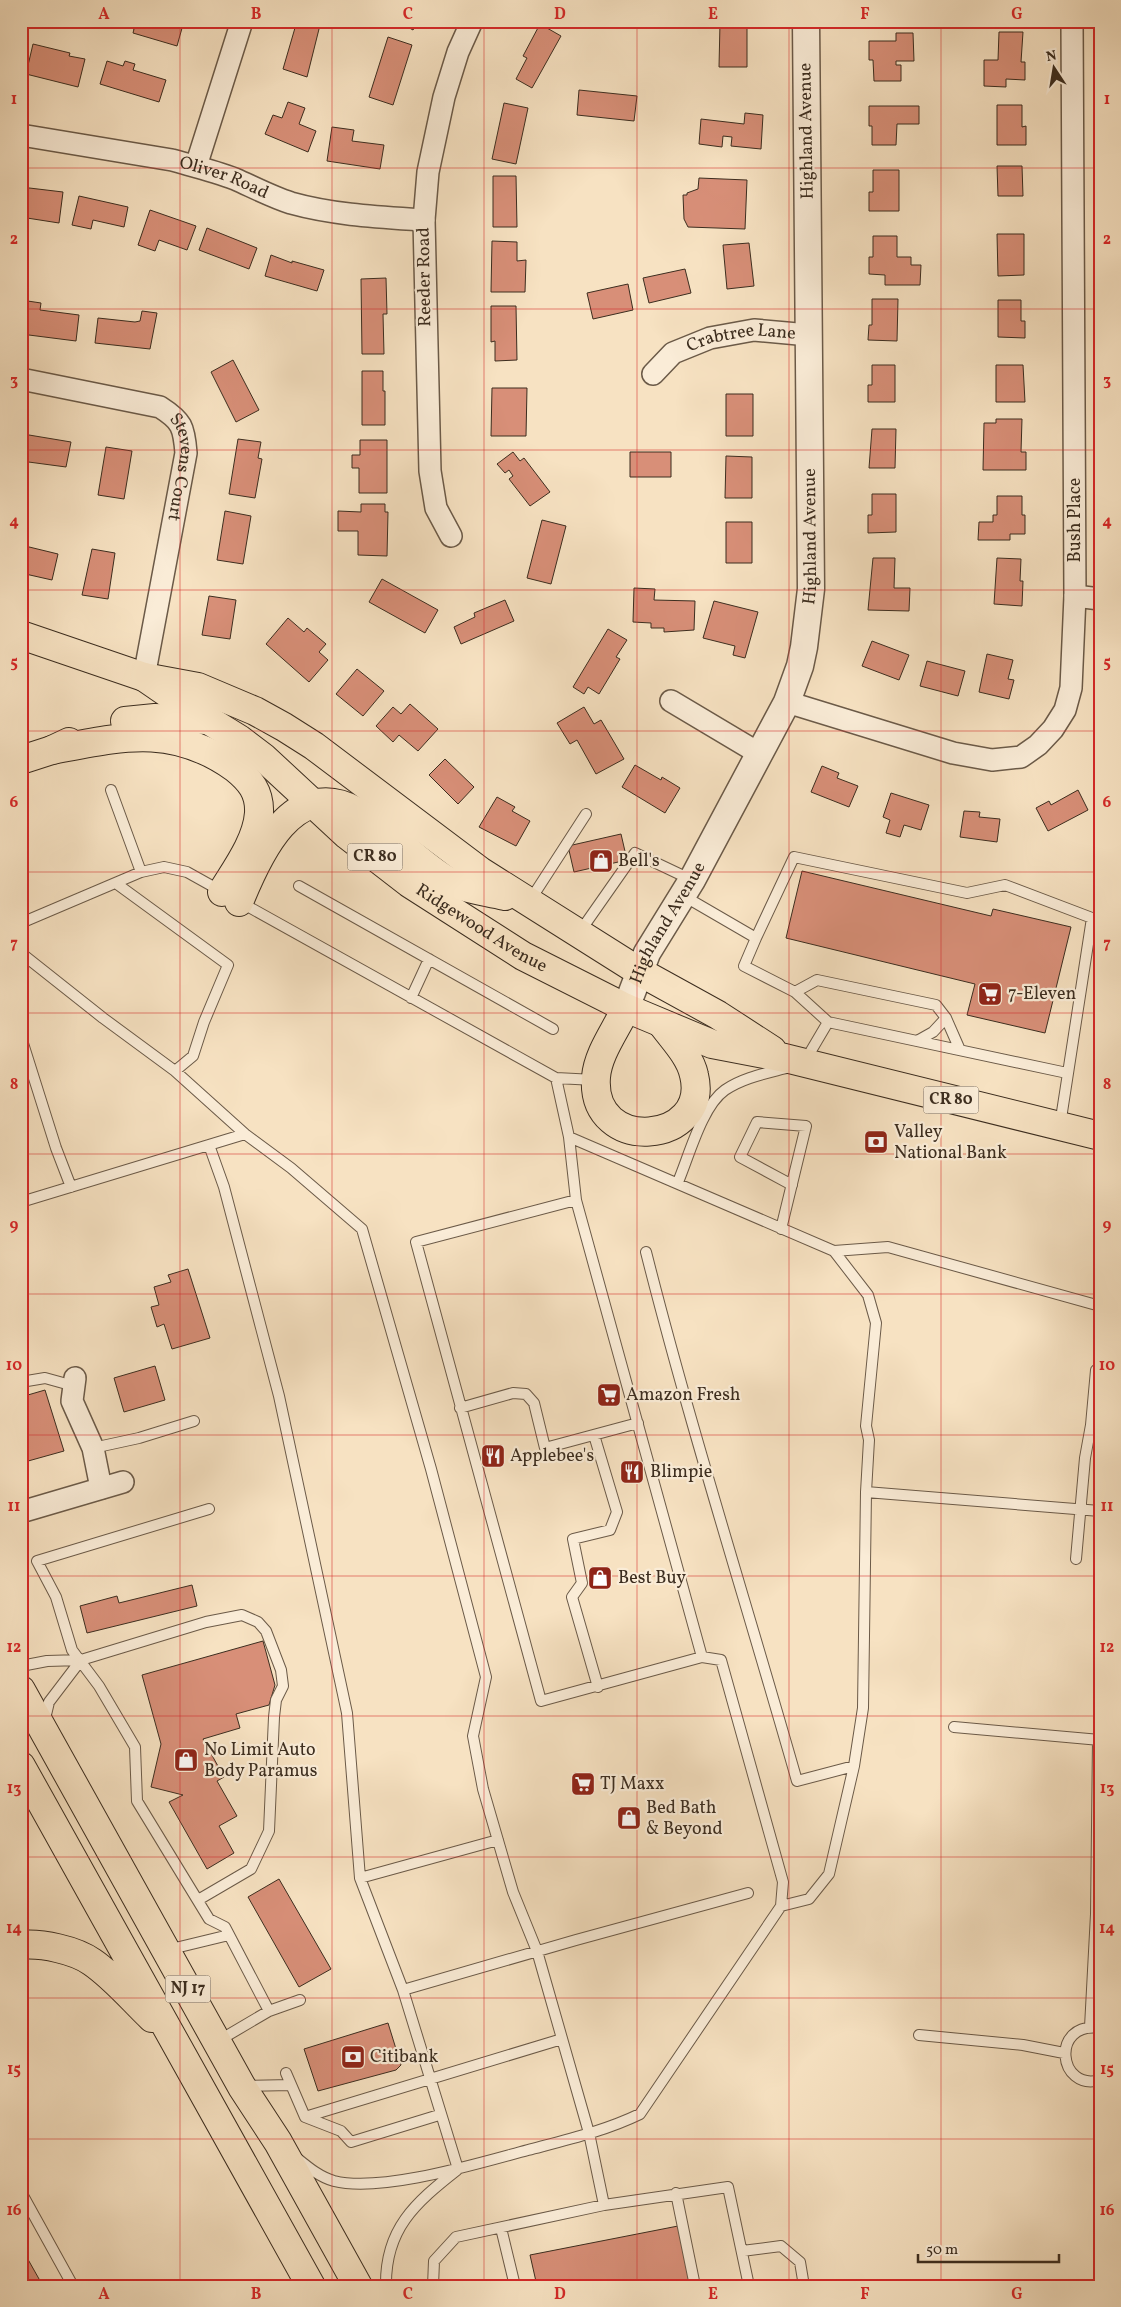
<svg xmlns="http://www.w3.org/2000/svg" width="1121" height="2307" viewBox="0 0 1121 2307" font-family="Vollkorn,serif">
	<rect width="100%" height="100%" fill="#f7e2c2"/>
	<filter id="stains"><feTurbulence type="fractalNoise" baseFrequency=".004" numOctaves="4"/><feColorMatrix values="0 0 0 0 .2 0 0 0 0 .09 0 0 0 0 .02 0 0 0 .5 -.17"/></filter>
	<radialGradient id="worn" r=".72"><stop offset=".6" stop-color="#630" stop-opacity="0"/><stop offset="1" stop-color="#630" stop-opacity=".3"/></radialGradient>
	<path fill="#d88f78" stroke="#3c2d1f" d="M124,21H184L177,46L133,33L134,29L122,25Z
		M297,21H321L307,77L283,69Z
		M397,21H418L413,30Z
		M720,23H747V67H719Z
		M540,24L561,36L532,88L516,79L527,58L523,56Z
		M999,32H1023L1021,62H1025V80L1006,79V87L984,86V60H998Z
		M896,33H913L914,61H896V65H901V81H874L873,60H869V41H896Z
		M388,37L412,45L393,105L369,97Z
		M33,44L70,53L69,56L85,59L78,87L26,74Z
		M107,61L123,66L125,61L135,64L133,70L166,80L159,102L100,84Z
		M579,90L637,96L634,121L577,115Z
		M288,102L305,108L299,124L316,131L308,152L265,134L273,115L282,118Z
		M504,103L528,108L516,164L492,159Z
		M997,105H1022V127L1026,126V145H997Z
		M869,106H919V124H897L896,145H872V126H869Z
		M745,113L763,115L761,149L731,146L732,137L723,136L722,147L699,144L701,119L744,124Z
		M332,127L354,130L352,141L384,145L380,169L327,161Z
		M997,166H1022L1023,196H998Z
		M873,170H899V211H869V192H873Z
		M493,176H516L517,227H493Z
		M699,178L747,180L745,229L688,227L684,219L683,195H687V193L698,189Z
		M21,187L63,192L59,223L27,218L25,234H21Z
		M79,196L128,207L124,227L93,220L91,229L72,225Z
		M150,210L196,226L187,250L159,240L155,251L138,245Z
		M207,228L257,248L249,269L199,250Z
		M997,234H1024V275L998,276Z
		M873,236H897V257H911V265H921L920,285H885V275L869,274V257H873Z
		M492,241L517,242V261L526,260L525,292H491Z
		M749,243L754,286L727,289L723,245Z
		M271,255L292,263V261L324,270L317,291L265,276Z
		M685,269L691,293L649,303L643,278Z
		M386,278L387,314H383L384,354H362L361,279Z
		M628,284L633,310L593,319L587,293Z
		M872,299H898L897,341L868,340L869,325H872Z
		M21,300L41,303L40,310L79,315L76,341L21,334Z
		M998,300H1021V321H1025V338L998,337Z
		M491,306H516L517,360L495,361V341L491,342Z
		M142,311L157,313L150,349L95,343L98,318L135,322L140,321Z
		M233,360L259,410L236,422L211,372Z
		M872,365H895V402H868V385H872Z
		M996,365H1023L1025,402H996Z
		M362,371H383V391H385V425H362Z
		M492,388H527L526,436H491Z
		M726,394H753V436H726Z
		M996,419H1022L1021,452H1026V470H983L984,423H996Z
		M872,429H896L895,468H869Z
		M23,434L71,442L66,467L21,461Z
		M238,439L261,442L258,458L262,459L255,498L229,494Z
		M360,440H387V493H359V468H352V455H360Z
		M106,447L132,451L124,499L98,495Z
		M513,452L520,461L524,458L550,492L530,506L509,479L513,476L509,470L505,473L497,464Z
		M630,452H671V477H630Z
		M726,456L752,457V498H725Z
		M872,494H896V532L868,533V515H872Z
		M997,496H1022V515H1025V534H1010V540H978L979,522H993V515H997Z
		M361,504H385V512H388L387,556L358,555V531H338V511L361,512Z
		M225,511L251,516L243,564L217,560Z
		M542,520L566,526L551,584L527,578Z
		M726,522H752V563H726Z
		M21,545L58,554L52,580L21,573Z
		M92,549L115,553L108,599L82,595Z
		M873,558H895L894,588H910L909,611L868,610Z
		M997,558L1021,559L1020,581H1023L1022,606L994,604Z
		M382,579L438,610L425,633L369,602Z
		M634,588L655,589L654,600L695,601L694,630L664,632V628H651V623L633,622Z
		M209,596L236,600L230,639L202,635Z
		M505,600L514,621L461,644L454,627L475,617L474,613Z
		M714,601L758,612L745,658L733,655L735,646L703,638Z
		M288,618L304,632L307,628L326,644L319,652L328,660L309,682L266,644Z
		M608,629L627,640L616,657L620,659L599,694L588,687L584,694L573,687Z
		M872,641L909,655L899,680L862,666Z
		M987,654L1013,660L1008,679L1014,680L1009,699L979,692Z
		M927,661L965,671L958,696L920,686Z
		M357,669L384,691L363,716L336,694Z
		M410,704L438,729L418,751L399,735L393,742L376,726L393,707L401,714Z
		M584,707L594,724L601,720L624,759L596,774L577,740L570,744L557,723Z
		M445,759L474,787L458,804L429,775Z
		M635,765L661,780L662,777L680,788L665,813L622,787Z
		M822,766L839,773L837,778L858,786L849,807L811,792Z
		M1078,790L1088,810L1048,831L1036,808L1049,801L1051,805Z
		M891,793L929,805L921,830L904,825L900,837L886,833L890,820L883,817Z
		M497,797L515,807L512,811L530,821L516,846L479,827Z
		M964,811L980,812L979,817L1000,819L997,842L960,837Z
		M621,834L627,860L574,872L568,846Z
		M802,871L991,916L993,909L1071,927L1045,1033L967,1015L975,984L786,938Z
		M188,1269L210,1338L172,1349L164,1324L157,1327L151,1307L159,1305L154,1287L171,1282L168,1275Z
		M155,1366L165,1400L124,1412L114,1378Z
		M45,1390L64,1451L21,1463V1397Z
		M192,1585L197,1606L87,1633L80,1606L117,1596L119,1603Z
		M263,1641L275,1685L269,1705L236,1714L240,1728L203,1739L224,1777L217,1781L237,1816L219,1826L234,1853L207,1869L169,1802L183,1795L151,1787L161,1744L142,1675Z
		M279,1879L331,1969L299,1987L248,1897Z
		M388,2023L401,2065L396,2070L318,2091L304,2049Z
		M678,2226L690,2286H537L530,2255Z
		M21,2247L43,2286H21Z"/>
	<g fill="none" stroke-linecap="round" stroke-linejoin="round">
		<defs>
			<path id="service" d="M111,790L141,872
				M117,884L228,965L204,1022L193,1056L175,1071
				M299,886L553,1029
				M682,895L756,938L794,857L967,893L1005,885L1092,918L1060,1125
				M240,902L556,1078L595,1080
				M529,902L586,814
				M21,923L141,872L164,867L187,872L221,891
				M579,933L635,853L692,880
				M756,938L744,966L795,992L828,1022L1067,1073
				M21,953L103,1018L175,1071L245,1134L291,1168L362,1229L431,1469L486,1677L473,1736L483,1789L513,1892L537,1951L589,2133L604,2205
				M795,992L817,980L936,1005L946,1018L960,1050
				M411,998L429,959
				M21,1037L56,1148L71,1187
				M917,1041L933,1032L946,1018
				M805,1061L828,1022
				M556,1078L569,1137L834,1251L888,1247L1100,1306
				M569,1137L576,1200L702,1657
				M209,1145L224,1187L279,1396L347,1713L360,1878L403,1990L458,2169
				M678,1182C689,1156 702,1106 725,1090C744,1077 768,1073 790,1067
				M21,1202L245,1134
				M781,1229L806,1126L757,1122L740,1157L792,1185
				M646,1252C691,1430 747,1605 797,1781L854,1766
				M21,1382L45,1378L74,1386
				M460,1408L513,1393L526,1394L534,1403L545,1448L638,1423
				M594,1435L617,1512L610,1530L573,1539L582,1583L572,1597L598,1687
				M93,1448L139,1438L194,1421
				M866,1492L1100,1511
				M209,1509L37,1561L56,1597L72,1650L99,1686L135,1747L137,1801L209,1919L225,1927L269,2011
				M1076,1559L1085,1458L1091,1425L1096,1370
				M81,1660L206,1622L242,1615L258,1622L266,1631L281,1670L283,1686L276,1700L274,1717L269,1831L251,1869L198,1900
				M21,1666L47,1661L81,1660L49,1702L44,1723
				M954,1727L1100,1740
				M360,1878L498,1840
				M781,1906L809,1899L829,1874L854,1766L863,1708L866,1492L869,1440L866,1426L876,1323L868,1295L834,1251
				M167,1950L229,1935
				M403,1990L576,1940L748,1893
				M1090,2027L1096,1914L1098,1740
				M1100,2028C1050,2021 1058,2092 1100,2080
				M919,2035L1023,2045L1064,2053
				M218,2041L269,2011L300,2000
				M286,2073L305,2117L341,2131L351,2142L439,2115
				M245,2086L291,2085
				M305,2117L562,2039
				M298,2159C309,2168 320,2177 334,2181C382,2193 479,2163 528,2150C566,2140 605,2131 640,2114L781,1906L783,1882L721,1660L702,1657L541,1701L416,1242L576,1200
				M21,2192L73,2286
				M676,2193L695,2286
				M501,2228L515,2286
				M742,2251L781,2246L800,2262L804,2286
				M386,2286C385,2229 415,2203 457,2170
				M433,2286L434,2261L456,2237L604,2205L728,2187L749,2286"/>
			<g id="minor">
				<path id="s1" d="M21,135L172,160C193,166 214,171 235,179C253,187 272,197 291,203C334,215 379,217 424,220"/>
				<path d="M196,166L242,21"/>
				<path id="s2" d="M653,374L673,353L710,338L754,330L809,335"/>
				<path id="s3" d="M21,379L160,407C182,421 184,427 186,453L144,677"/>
				<path d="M451,536L436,508L430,471L424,220L428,172L444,97L458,52L472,21"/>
				<path d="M1075,596L1100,599"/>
				<path d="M671,701L760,754"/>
				<path d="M787,702L953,753L992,760L1021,757L1038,745L1053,729L1065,710L1071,688L1075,596L1072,21"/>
				<path d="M75,1378L72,1401L93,1448L101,1488"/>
				<path d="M21,1512L123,1482"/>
			</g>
			<g id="tertiary">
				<path id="s4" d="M626,1008L647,953L692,880L787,702L800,666L804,647L811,589L806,21"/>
			</g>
			<g id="primary">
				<path d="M21,635L144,677L198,687L255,711L284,727L314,746L480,871L640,972L718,1015L772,1050"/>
				<path id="s5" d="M144,677L192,710L239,739L264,758L347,835L409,883L523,956L626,1008L712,1044L785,1058L1100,1136"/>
				<path d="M125,721L155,718L207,720"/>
				<path d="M52,750C121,737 172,723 235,768C250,780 260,792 259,813C257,841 236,869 222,892"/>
				<path d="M21,760L52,750L69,742"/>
				<path d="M239,902C258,855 293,776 356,811C390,830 416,863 450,882C464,889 490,892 505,896"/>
				<path d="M626,1008C616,1030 598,1053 596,1077C590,1156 711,1144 694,1075C690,1056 673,1039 662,1024"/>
			</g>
			<path id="trunk" d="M21,1690L242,2087L278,2142L358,2286
				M21,1766L311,2286
				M21,1945C42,1943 75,1950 92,1962C114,1977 133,2000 152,2018"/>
		</defs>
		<use href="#service" stroke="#6b5a48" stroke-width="12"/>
		<use href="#minor" stroke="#6b5a48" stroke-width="24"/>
		<use href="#tertiary" stroke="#6b5a48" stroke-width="29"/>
		<use href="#primary" stroke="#3c2d1f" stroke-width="30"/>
		<use href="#trunk" stroke="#3c2d1f" stroke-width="30"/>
		<use href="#service" stroke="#faecd7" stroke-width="10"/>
		<use href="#minor" stroke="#faecd7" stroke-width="21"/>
		<use href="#tertiary" stroke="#faecd7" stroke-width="26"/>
		<use href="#primary" stroke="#f7e2c2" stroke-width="28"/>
		<use href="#trunk" stroke="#f7e2c2" stroke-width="28"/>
	</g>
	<path fill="none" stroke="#d62828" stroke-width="1" stroke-opacity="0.55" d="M180,21V2286M332,21V2286M484,21V2286M637,21V2286M789,21V2286M941,21V2286M21,168H1100M21,309H1100M21,450H1100M21,590H1100M21,731H1100M21,872H1100M21,1013H1100M21,1154H1100M21,1294H1100M21,1435H1100M21,1576H1100M21,1716H1100M21,1857H1100M21,1998H1100M21,2139H1100"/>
	<defs>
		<symbol id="shop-square" viewBox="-11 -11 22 22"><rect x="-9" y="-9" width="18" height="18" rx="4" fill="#8f2418" stroke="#faecd7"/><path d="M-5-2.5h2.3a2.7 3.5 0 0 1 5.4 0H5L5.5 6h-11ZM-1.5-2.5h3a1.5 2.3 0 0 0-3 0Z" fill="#fff"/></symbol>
		<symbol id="supermarket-square" viewBox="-11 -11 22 22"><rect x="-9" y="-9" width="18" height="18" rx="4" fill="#8f2418" stroke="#faecd7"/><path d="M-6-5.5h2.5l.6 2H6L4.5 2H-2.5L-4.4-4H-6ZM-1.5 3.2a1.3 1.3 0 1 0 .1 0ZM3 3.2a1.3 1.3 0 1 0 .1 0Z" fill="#fff"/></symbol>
		<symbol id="bank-square" viewBox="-11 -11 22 22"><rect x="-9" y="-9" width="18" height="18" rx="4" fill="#8f2418" stroke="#faecd7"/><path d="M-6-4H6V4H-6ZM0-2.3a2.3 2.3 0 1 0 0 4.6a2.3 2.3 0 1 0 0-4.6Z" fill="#fff"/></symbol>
		<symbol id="restaurant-square" viewBox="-11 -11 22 22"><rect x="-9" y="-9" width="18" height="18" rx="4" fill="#8f2418" stroke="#faecd7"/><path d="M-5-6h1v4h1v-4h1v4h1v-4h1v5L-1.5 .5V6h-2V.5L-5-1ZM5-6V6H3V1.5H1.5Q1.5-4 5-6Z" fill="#fff"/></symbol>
	</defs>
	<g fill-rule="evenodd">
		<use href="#shop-square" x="587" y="847" width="28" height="28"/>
		<use href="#supermarket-square" x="976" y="980" width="28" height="28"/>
		<use href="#bank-square" x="862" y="1128" width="28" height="28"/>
		<use href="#supermarket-square" x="595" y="1381" width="28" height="28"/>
		<use href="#restaurant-square" x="479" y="1442" width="28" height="28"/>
		<use href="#restaurant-square" x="618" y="1458" width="28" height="28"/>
		<use href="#shop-square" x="586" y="1564" width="28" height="28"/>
		<use href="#shop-square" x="172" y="1746" width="28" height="28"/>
		<use href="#supermarket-square" x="569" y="1770" width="28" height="28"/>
		<use href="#shop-square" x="615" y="1804" width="28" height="28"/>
		<use href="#bank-square" x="339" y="2043" width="28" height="28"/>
	</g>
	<g text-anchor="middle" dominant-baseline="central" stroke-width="4.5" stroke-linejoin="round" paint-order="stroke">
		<g fill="#faecd7" stroke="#756656" stroke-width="1">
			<rect x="347.5" y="843.5" width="55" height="27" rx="4"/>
			<rect x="923.5" y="1086.5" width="55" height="27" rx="4"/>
			<rect x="165.5" y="1975.5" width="45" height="27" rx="4"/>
		</g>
		<g font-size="16" font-weight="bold" fill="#3c2d1f">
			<text x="375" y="857">CR 80</text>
			<text x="951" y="1100">CR 80</text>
			<text x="188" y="1989">NJ 17</text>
		</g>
		<g font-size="18" fill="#3c2d1f" stroke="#faecd7">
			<text transform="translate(807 131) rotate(-91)">Highland Avenue</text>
			<text stroke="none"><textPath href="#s1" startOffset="208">Oliver Road</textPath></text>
			<text transform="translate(425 277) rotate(-91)">Reeder Road</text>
			<text stroke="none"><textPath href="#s2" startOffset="100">Crabtree Lane</textPath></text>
			<text stroke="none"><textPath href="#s3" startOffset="212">Stevens Court</textPath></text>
			<text transform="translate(1075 520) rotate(-90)">Bush Place</text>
			<text stroke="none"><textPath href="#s4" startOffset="515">Highland Avenue</textPath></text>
			<text stroke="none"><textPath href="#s4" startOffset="95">Highland Avenue</textPath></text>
			<text stroke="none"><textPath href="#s5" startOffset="422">Ridgewood Avenue</textPath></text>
		</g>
		<g font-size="18" fill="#3c2d1f" stroke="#faecd7" text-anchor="start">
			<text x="618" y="861">Bell's</text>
			<text x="1008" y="994">7-Eleven</text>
			<text x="894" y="1132">Valley<tspan x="894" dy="21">National Bank</tspan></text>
			<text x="626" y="1395">Amazon Fresh</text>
			<text x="510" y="1456">Applebee's</text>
			<text x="650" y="1472">Blimpie</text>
			<text x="618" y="1578">Best Buy</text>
			<text x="204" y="1750">No Limit Auto<tspan x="204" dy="21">Body Paramus</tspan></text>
			<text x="600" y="1784">TJ Maxx</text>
			<text x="646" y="1808">Bed Bath<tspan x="646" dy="21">&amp; Beyond</tspan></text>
			<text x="370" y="2057">Citibank</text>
		</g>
	</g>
	<rect width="1121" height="2307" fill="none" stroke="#f7e2c2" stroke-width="55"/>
	<g transform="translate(1054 68) rotate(348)" stroke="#faecd7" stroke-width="4" paint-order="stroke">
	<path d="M0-4L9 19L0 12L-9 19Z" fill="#3c2d1f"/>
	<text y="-8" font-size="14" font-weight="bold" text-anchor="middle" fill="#3c2d1f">N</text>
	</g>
	<path d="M918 2254v8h141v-8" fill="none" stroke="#3c2d1f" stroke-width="2.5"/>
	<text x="926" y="2254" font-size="15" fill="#3c2d1f" stroke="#faecd7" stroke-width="4" paint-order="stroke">50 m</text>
	<rect x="28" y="28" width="1066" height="2252" fill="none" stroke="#d62828" stroke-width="2"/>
	<g font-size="16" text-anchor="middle" font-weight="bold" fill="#d62828">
		<text x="104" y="19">A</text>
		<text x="256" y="19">B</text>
		<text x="408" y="19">C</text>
		<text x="560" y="19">D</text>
		<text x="713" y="19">E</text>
		<text x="865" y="19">F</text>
		<text x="1017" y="19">G</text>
		<text x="14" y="104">1</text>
		<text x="1107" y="104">1</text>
		<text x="14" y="244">2</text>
		<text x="1107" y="244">2</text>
		<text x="14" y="385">3</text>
		<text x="1107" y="385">3</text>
		<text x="14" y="526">4</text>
		<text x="1107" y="526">4</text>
		<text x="14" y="667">5</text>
		<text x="1107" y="667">5</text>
		<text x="14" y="807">6</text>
		<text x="1107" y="807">6</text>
		<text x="14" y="948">7</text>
		<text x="1107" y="948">7</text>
		<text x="14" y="1089">8</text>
		<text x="1107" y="1089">8</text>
		<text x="14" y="1230">9</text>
		<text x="1107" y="1230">9</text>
		<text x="14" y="1370">10</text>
		<text x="1107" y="1370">10</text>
		<text x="14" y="1511">11</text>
		<text x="1107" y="1511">11</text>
		<text x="14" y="1652">12</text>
		<text x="1107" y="1652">12</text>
		<text x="14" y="1793">13</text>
		<text x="1107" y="1793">13</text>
		<text x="14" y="1933">14</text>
		<text x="1107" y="1933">14</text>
		<text x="14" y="2074">15</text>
		<text x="1107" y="2074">15</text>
		<text x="14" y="2215">16</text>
		<text x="1107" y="2215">16</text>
		<text x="104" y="2299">A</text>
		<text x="256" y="2299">B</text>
		<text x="408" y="2299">C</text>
		<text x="560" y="2299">D</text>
		<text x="713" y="2299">E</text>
		<text x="865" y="2299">F</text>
		<text x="1017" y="2299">G</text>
	</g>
	<rect width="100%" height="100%" filter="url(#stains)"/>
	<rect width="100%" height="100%" fill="url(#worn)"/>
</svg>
